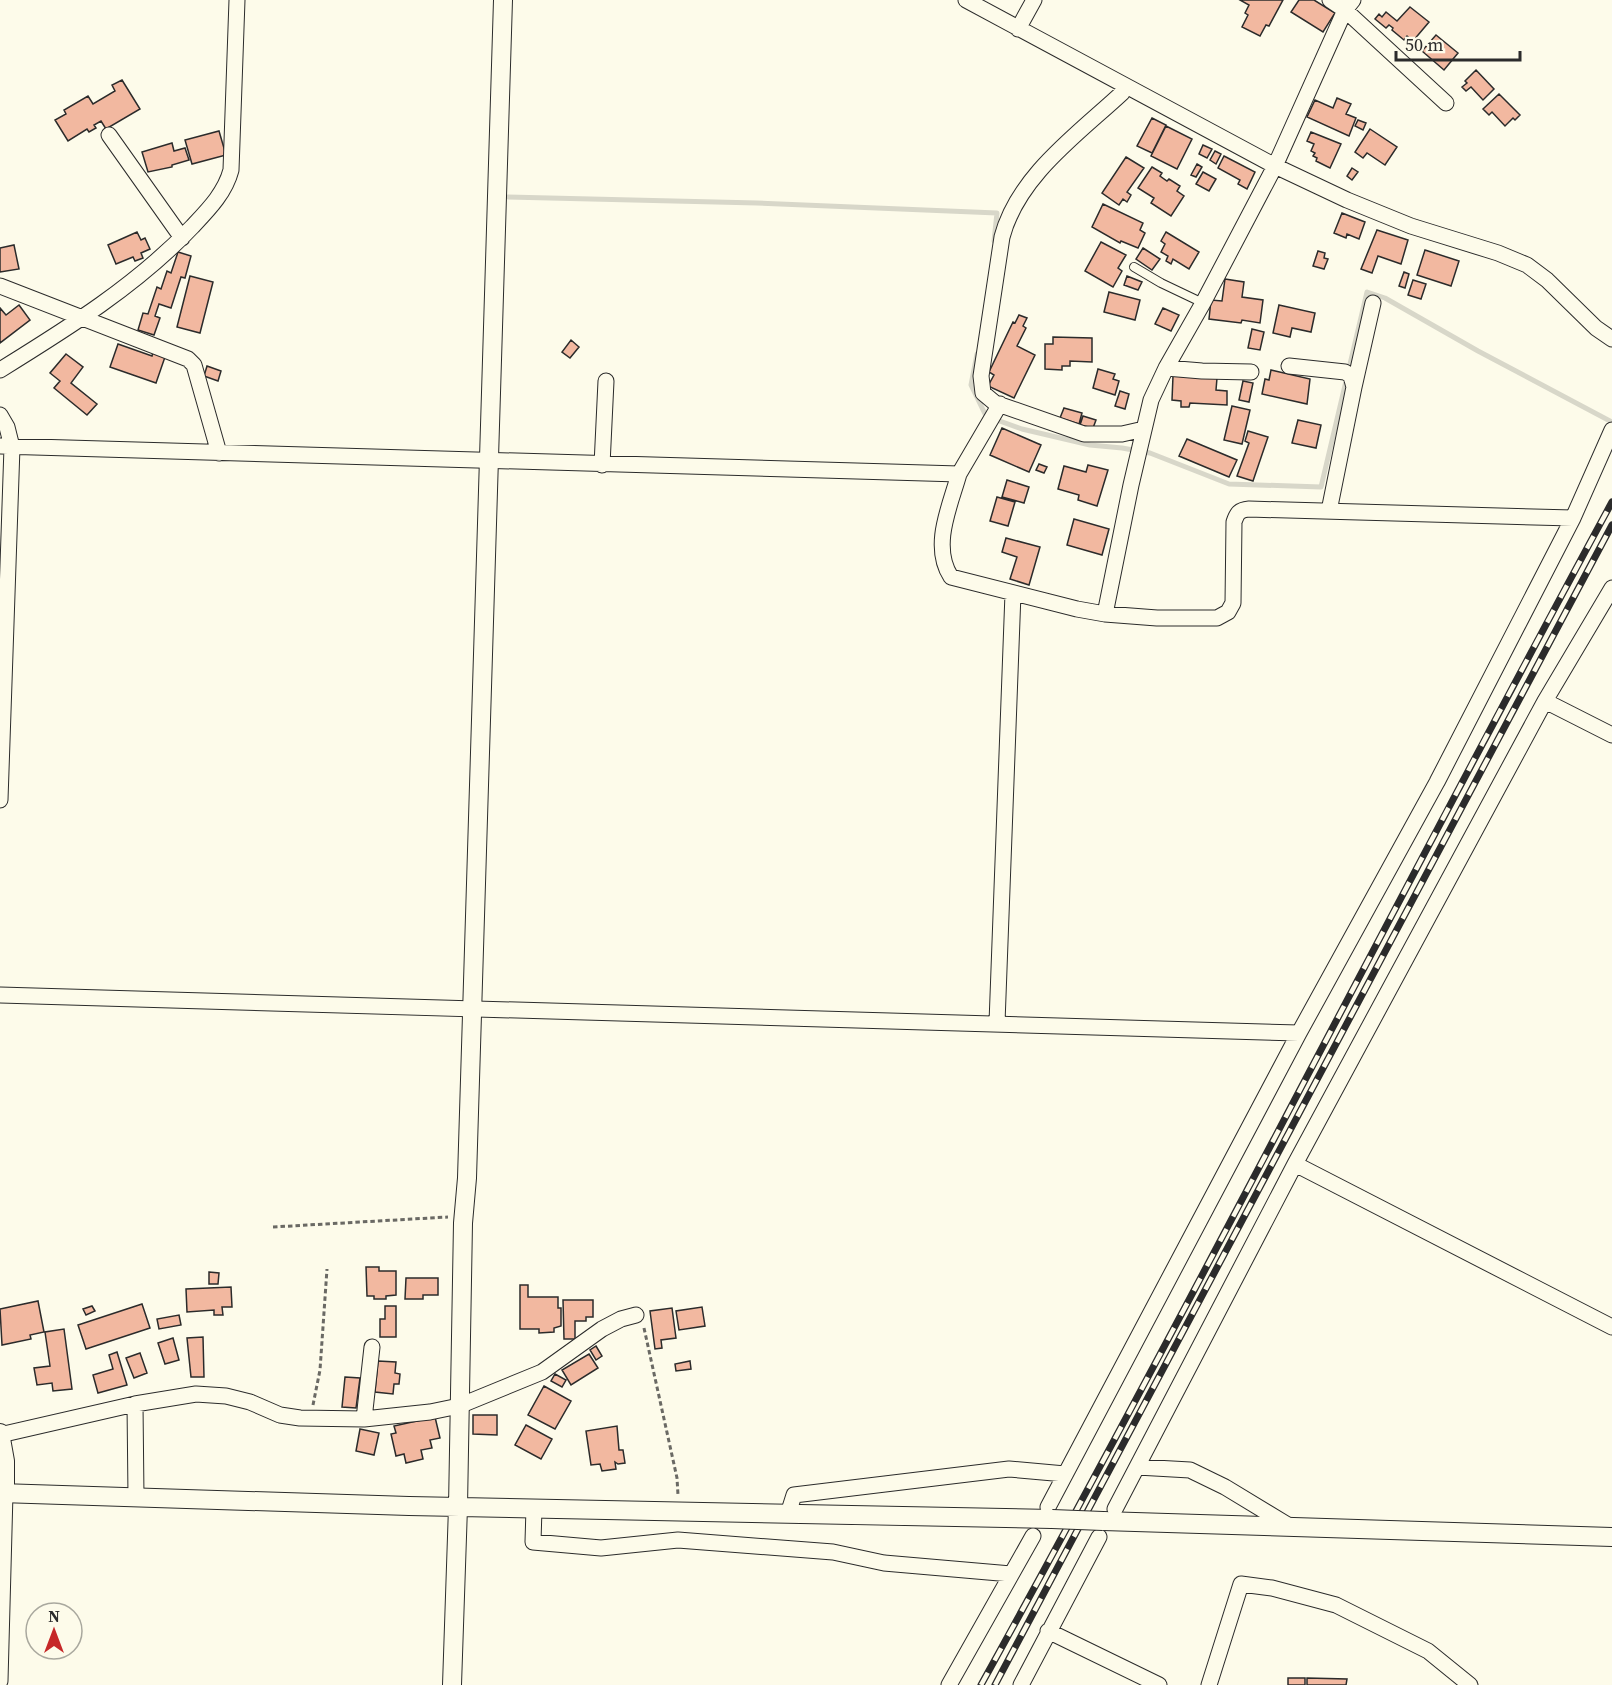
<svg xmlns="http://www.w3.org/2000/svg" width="1612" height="1685" viewBox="0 0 1612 1685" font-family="'Source Serif 4',serif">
	<rect width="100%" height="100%" fill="#fdfbea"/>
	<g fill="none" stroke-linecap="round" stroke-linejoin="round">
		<path stroke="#d8d7c9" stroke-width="5" d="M508,197L757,203L997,213L994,241
			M977,354L971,385L986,416L1022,429L1090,445L1122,448L1150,453L1229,484L1321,487L1367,292L1385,298L1478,351L1612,422"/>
	</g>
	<path fill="#f2b8a0" stroke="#2b2b2b" stroke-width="1.5" d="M1240,0H1283L1269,26L1266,25L1260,36L1242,27L1248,15L1245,13L1249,5Z
		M1299,0H1314L1335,13L1323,32L1291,12Z
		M1410,7L1429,22L1413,41L1407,36L1404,40L1392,30L1393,28L1389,25L1386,28L1375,19L1379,14L1382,17L1386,12L1397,21Z
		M1436,35L1458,53L1444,70L1422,51Z
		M1476,70L1494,89L1483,100L1471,87L1466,91L1462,87L1467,83L1465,81Z
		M122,80L140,109L106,129L101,121L94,125L96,128L89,132L87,129L68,141L55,120L66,114L64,110L88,96L93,104L115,91L112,85Z
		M1499,94L1520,115L1515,120L1513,118L1505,126L1492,112L1489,115L1483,109Z
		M1337,98L1351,104L1346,114L1356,118L1349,136L1307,117L1315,100L1333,108Z
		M1152,118L1166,125L1152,153L1137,146Z
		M1358,120L1366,123L1363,130L1355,126Z
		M1166,126L1192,139L1177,169L1151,156Z
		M1370,129L1397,147L1385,165L1367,153L1363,158L1355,152Z
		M219,131L226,155L192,164L185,140Z
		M1311,132L1341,144L1330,168L1316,161L1317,158L1313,156L1315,153L1311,151L1314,144L1307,141Z
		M172,143L174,151L185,148L189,160L172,165V167L148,172L142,152Z
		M1203,145L1212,149L1207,158L1199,154Z
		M1215,151L1221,154L1216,164L1210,160Z
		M1224,156L1255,172L1247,189L1238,184L1240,180L1218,168Z
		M1126,157L1144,168L1127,192L1131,195L1127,202L1123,199L1119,205L1102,193Z
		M1197,164L1202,167L1196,177L1191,175Z
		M1152,167L1162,173L1160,176L1167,181L1169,179L1180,186L1177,191L1184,196L1171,216L1151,203L1154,198L1138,188Z
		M1352,168L1358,172L1352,180L1347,176Z
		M1203,172L1216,179L1209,191L1196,184Z
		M1103,204L1143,223L1140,230L1145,233L1138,248L1121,241L1120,243L1092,227Z
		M1342,213L1365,222L1359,239L1347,234L1346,238L1334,233Z
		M1377,230L1408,240L1401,264L1378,256L1372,273L1361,269Z
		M137,232L141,240L145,238L150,249L141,253L143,258L135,261L133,257L116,264L108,245Z
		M1166,232L1199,252L1189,269L1173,259L1171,264L1166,261L1168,256L1161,252L1165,244L1161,241Z
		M1101,242L1126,255L1118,268L1122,271L1113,287L1085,271Z
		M14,245L19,269L0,272V248Z
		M1143,248L1160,259L1152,270L1136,259Z
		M1425,250L1459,261L1451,286L1417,275Z
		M1318,251L1325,253L1324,258L1328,259L1324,269L1313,266Z
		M178,252L191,256L185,278L181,277L171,308L159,304L155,316L160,318L154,335L138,330L143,313L148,314L157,287L161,289L167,271L171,273Z
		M1404,272L1409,274L1405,288L1399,286Z
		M190,276L213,282L200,333L177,327Z
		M1127,276L1142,282L1138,290L1124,285Z
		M1225,279L1244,282L1242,297L1263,300L1260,323L1242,320L1241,323L1209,319L1211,300L1222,301Z
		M1413,280L1426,284L1421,299L1408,295Z
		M1109,292L1140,300L1135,320L1104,312Z
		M19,305L30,320L0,343V308L6,315Z
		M1279,305L1315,313L1311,332L1292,328L1290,337L1273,333Z
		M1163,308L1179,315L1171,331L1155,324Z
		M1019,315L1027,318L1023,326L1026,328L1017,346L1035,355L1014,398L988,386L994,375L989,372L1013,322L1015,323Z
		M1252,329L1264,332L1260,350L1248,348Z
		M1053,337L1092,338V362L1070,361V366H1062V370L1045,369V344H1053Z
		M571,340L579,347L570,358L562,352Z
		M118,344L152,356L153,352L165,357L156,383L110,367Z
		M66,354L83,367L71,383L97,404L87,415L54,388L60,381L50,373Z
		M207,366L221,371L218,381L204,376Z
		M1098,369L1115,374L1113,379L1119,381L1115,395L1093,388Z
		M1271,370L1310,379L1307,404L1262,394L1265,379L1269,380Z
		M1173,376L1217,378L1216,390L1227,391V405L1190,403L1189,407H1181V401L1172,400Z
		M1243,381L1253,383L1249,402L1239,400Z
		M1120,391L1129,394L1125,409L1115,406Z
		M1232,406L1250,410L1242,444L1224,440Z
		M1064,408L1082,413L1079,424L1060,418Z
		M1083,416L1096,420L1093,428L1080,425Z
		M1298,420L1321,425L1316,448L1292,443Z
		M1002,428L1041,445L1029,472L990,455Z
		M1248,431L1268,437L1253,481L1237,476L1249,443L1245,441Z
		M1187,439L1237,460L1229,477L1179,456Z
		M1039,464L1047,467L1044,473L1036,470Z
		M1088,465L1108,470L1097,506L1078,500L1079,495L1058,489L1064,466L1086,472Z
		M1007,480L1029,487L1024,503L1002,497Z
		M997,497L1015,502L1008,526L990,521Z
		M1074,519L1109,529L1102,555L1067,545Z
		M1006,538L1040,547L1029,585L1010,579L1017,557L1002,552Z
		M366,1267H379V1271H396V1295L386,1296V1299H374V1296H367Z
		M209,1272L219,1273L218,1284H209Z
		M406,1278H438V1295H423V1299H405Z
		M520,1285H528V1297H558V1308H561V1326L554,1328V1332L539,1333V1329H520Z
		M231,1287L232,1307H222L223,1315H214V1310L187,1312L186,1289Z
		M563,1300H593V1317H586V1321H575V1339H564Z
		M38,1301L44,1332L30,1335L31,1339L2,1345L0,1309Z
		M142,1304L150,1328L86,1349L78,1325Z
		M92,1306L95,1311L86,1315L83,1309Z
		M385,1306H396V1337H380V1319H385Z
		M702,1307L705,1326L679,1330L676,1311Z
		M672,1308L676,1338L661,1340L662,1348L655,1349L650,1311Z
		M179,1315L181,1325L159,1329L157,1319Z
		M64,1329L72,1389L53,1391L52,1383L37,1385L34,1368L50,1366L45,1332Z
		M203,1337L204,1377H191L187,1338Z
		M173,1338L179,1360L165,1364L158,1343Z
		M596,1346L602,1356L596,1360L590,1350Z
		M117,1352L127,1385L98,1393L93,1375L113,1369L109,1355Z
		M140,1353L147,1373L134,1378L126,1358Z
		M589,1354L598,1368L571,1385L562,1370Z
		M378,1361L396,1362L395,1373L400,1374L399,1384H394L393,1394L375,1392Z
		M690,1361L691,1369L676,1371L675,1364Z
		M555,1374L566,1380L562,1387L551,1381Z
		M345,1377L360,1378L356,1408L342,1407Z
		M544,1386L571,1401L555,1429L528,1415Z
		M473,1415H497V1435L473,1434Z
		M435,1417L440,1438L430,1440L432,1448L421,1450L423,1459L406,1463L404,1454L396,1456L391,1434L396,1433L394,1426Z
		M526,1425L552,1439L541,1459L515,1445Z
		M617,1426L619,1450H623L625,1463L618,1464L615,1462L616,1469L602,1471L600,1464L591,1465L586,1431Z
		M360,1429L379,1433L374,1455L356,1451Z
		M1288,1678H1305V1685H1288Z
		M1307,1678L1347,1679L1346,1685H1307Z"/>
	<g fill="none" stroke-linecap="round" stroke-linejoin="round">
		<defs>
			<path id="service" d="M1134,267L1161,283L1203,303"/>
			<path id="minor" d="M966,0L1275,166L1347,200L1411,226L1498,253L1527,265L1547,280L1596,328L1612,339
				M1330,0L1345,10L1446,103
				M1018,29L1034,0
				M1126,86L1122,93C1078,134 1018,176 1002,237L981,376L983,393L995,403L1084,434H1122L1144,429
				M109,135L182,238
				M0,286L188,359L194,365L219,453
				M1289,366L1345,372L1351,376L1354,387L1329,511
				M1166,368L1202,371L1251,372
				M0,370C68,328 137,285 192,227C208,210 225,193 231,170L237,0
				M1354,387L1373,303
				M0,415L7,427L12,447L0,800
				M0,446L959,474C950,506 931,546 951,577L1077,609L1105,614L1157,618H1217L1228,612L1233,603L1234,522C1237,513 1239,510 1249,509L1573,518
				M602,465L606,381
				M959,474L1000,404
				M1105,614L1131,485L1151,400L1166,368L1203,303L1275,166L1345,10L1353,0
				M1545,701L1612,735
				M0,995L1299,1033
				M997,1023L1013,593
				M1295,1164L1612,1327
				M135,1404L136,1497
				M364,1419L372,1347
				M0,1435L135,1404L196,1394L226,1396L250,1402L280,1415L300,1418L364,1419L430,1412L459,1406L542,1372L602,1329L621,1319L636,1315
				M1137,1467L1190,1470L1225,1487L1291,1527
				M1048,1507L1299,1033L1437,782L1573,518L1612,430
				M534,1508L533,1542L601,1548L678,1540L833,1552L884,1563L1011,1574
				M1115,1509L1295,1164L1545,701L1612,588
				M788,1514L794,1495L1009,1469L1065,1474
				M1048,1631L1159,1685
				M0,1681L5,1493
				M949,1685L1033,1536
				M1021,1685L1099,1537
				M1209,1685L1241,1584L1272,1588L1336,1605L1428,1651L1470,1685"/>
			<path id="tertiary" d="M0,1433L5,1461V1493
				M0,1493L409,1506L1052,1519
				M1103,1521L1612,1537
				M452,1685L458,1507L463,1223L467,1178L503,0"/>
		</defs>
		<use href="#service" stroke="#2b2b2b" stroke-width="10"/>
		<use href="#minor" stroke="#2b2b2b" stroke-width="17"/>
		<use href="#tertiary" stroke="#2b2b2b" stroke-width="20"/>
		<path stroke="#6a6964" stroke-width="3" stroke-dasharray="4.5 3" stroke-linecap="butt" d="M273,1227L448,1217
			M644,1328L677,1478L678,1495
			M313,1405L320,1370L327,1269"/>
		<use href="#service" stroke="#fdfbea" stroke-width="8"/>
		<use href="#minor" stroke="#fdfbea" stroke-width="15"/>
		<use href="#tertiary" stroke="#fdfbea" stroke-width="18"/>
		<defs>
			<path id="rail" d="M981,1685C1197,1294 1399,895 1612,502
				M995,1685L1612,525"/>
		</defs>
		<use href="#rail" stroke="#2b2b2b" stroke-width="7"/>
		<use href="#rail" stroke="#fdfbea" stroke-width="4.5" stroke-dasharray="14" stroke-linecap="butt"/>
		<defs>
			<path id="tertiary-bridge" d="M1052,1519L1103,1521"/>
		</defs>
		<use href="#tertiary-bridge" stroke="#2b2b2b" stroke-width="20" stroke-linecap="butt"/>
		<use href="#tertiary-bridge" stroke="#fdfbea" stroke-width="18"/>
	</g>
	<g transform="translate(54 1631)"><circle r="28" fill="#fdfbea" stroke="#a9a89e" stroke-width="1.5"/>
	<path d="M0-4.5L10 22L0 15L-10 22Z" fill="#c62828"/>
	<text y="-9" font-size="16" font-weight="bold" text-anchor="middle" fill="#2b2b2b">N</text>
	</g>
	<path d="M1396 51v9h124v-9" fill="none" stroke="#2b2b2b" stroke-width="3"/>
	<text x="1405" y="51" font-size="18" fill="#2b2b2b" stroke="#fdfbea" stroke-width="4.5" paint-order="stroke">50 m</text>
</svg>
